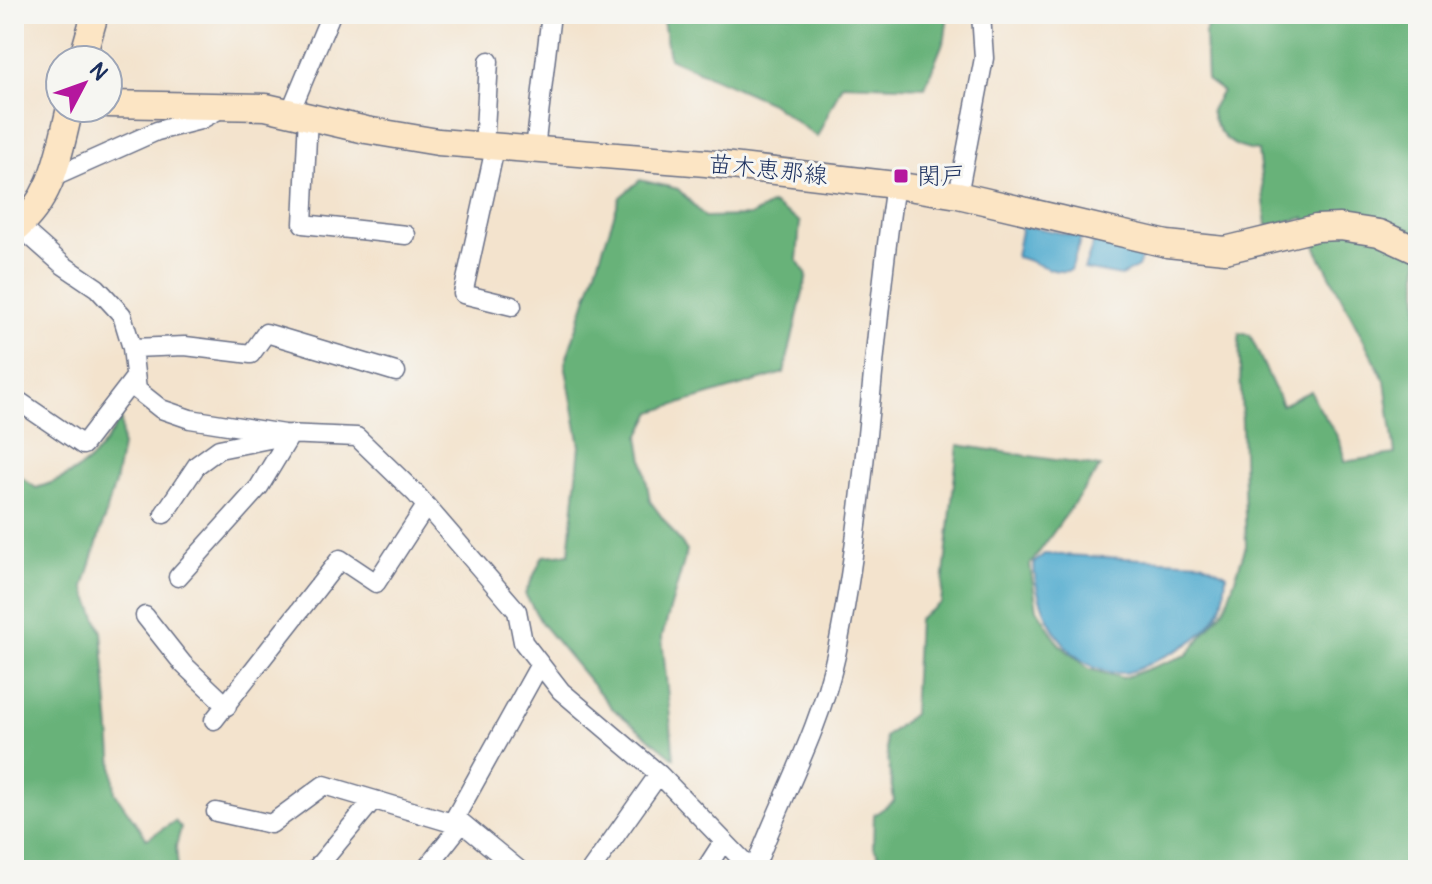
<svg xmlns="http://www.w3.org/2000/svg" width="1432" height="884" viewBox="0 0 1432 884" font-family="Pangolin,'Klee One',sans-serif">
	<rect width="100%" height="100%" fill="#f6f6f2"/>
	<filter id="ink" filterUnits="userSpaceOnUse"><feTurbulence type="fractalNoise" baseFrequency=".0125" numOctaves="2"/><feDisplacementMap in="SourceGraphic" scale="16" xChannelSelector="R" yChannelSelector="G"/><feConvolveMatrix kernelMatrix="1 2 1 2 8 2 1 2 1" color-interpolation-filters="sRGB"/></filter>
	<filter id="wash" filterUnits="userSpaceOnUse"><feTurbulence type="fractalNoise" baseFrequency=".006" numOctaves="4" result="noise"/><feDisplacementMap in="SourceGraphic" scale="32" xChannelSelector="R" yChannelSelector="G"/><feGaussianBlur stdDeviation="1.8" result="paint"/><feColorMatrix in="noise" values="0 0 0 0 0 0 0 0 0 0 0 0 0 0 0 0 0 1.4 0 .05"/><feComposite in="paint" operator="in"/></filter>
	<g filter="url(#wash)">
		<rect width="100%" height="100%" fill="#f3e3cd"/>
		<path fill="#68b279" stroke="#42706c" stroke-width="2" d="M662,14H948L945,38L925,87L842,84L817,137L771,103L669,58Z
			M1210,14H1418V870H888L873,846L874,815L894,801L885,737L913,714L918,619L941,603L958,445L1100,467L1030,565L1037,609L1059,644L1089,669L1123,678L1187,655L1225,608L1246,546L1239,333L1250,335L1282,405L1311,391C1322,421 1342,430 1344,462L1395,454L1385,381L1318,252L1305,218L1267,225L1258,151C1232,149 1216,135 1211,110L1222,91L1207,80L1205,34Z
			M640,180L678,189L705,217L750,216L772,204L800,222L797,260L807,275L784,373L652,412L639,437L650,501L687,551L662,637L674,758L612,708L542,624L525,594L543,556L569,554L580,446L565,363L620,197Z
			M121,417L122,446L115,483L84,587L102,632L115,793L147,839L175,821L181,828L176,846L178,870H14V472L36,488C80,475 99,457 121,417Z"/>
		<path fill="#52accf" stroke="#366e96" stroke-width="2" d="M1022,225L1081,237L1071,270C1054,276 1034,260 1016,257Z
			M1095,238L1145,249L1138,267L1121,276L1084,269Z
			M1044,554L1202,562L1226,574C1225,585 1225,601 1219,611C1207,634 1186,647 1163,657C1152,662 1135,673 1123,673C1068,674 1035,611 1034,563Z"/>
	</g>
	<g filter="url(#ink)">
		<g fill="none" stroke-linecap="round" stroke-linejoin="round">
			<defs>
				<path id="minor" d="M291,110L331,14
					M308,115L303,224L406,235
					M484,147L489,61
					M495,148L463,294L512,306
					M535,149L551,14
					M54,177L157,131L200,120L220,109
					M958,195L984,58L981,14
					M19,226L63,265L97,288L122,315L132,348L137,390L161,409L190,419L284,434L357,437L416,494L517,611L523,642L561,691L659,774L752,870
					M132,348L185,346L251,354L266,333L396,372
					M14,398L83,445L133,380
					M164,514L197,465L219,449L284,436
					M178,577L259,487L291,434
					M145,616L183,664L227,706
					M214,720L340,559L376,583L426,506
					M216,812L271,824L324,785L452,823H462L519,870
					M452,823L539,666
					M315,870L373,800
					M425,870L462,823
					M591,870L659,774
					M705,870L723,842
					M754,870C781,798 820,730 836,655C868,500 871,341 895,185"/>
				<path id="secondary" d="M82,60L95,14
					M108,104L266,107L366,130L438,142L706,163L895,185L958,195L1167,244L1225,250L1316,228L1340,227L1379,233L1418,251
					M14,230C53,199 59,153 70,108"/>
			</defs>
			<use href="#minor" stroke="#676e85" stroke-width="21"/>
			<use href="#secondary" stroke="#676e85" stroke-width="29"/>
			<use href="#minor" stroke="#fff" stroke-width="18"/>
			<use href="#secondary" stroke="#fce5c4" stroke-width="26"/>
		</g>
	</g>
	<rect fill="#b5179e" stroke="#f6f6f2" stroke-width="3" x="893" y="168" width="16" height="16" rx="4"/>
	<g text-anchor="middle" dominant-baseline="central" stroke-width="6" stroke-linejoin="round" paint-order="stroke">
		<g font-size="24" fill="#1b2f5e" stroke="#f6f6f2">
			<text transform="translate(768 170) rotate(6)">苗木恵那線</text>
		</g>
		<g font-size="24" fill="#1b2f5e" stroke="#f6f6f2" text-anchor="start">
			<text x="917" y="176">関戸</text>
		</g>
	</g>
	<rect width="1432" height="884" fill="none" stroke="#f6f6f2" stroke-width="48"/>
	<g transform="translate(84 84) rotate(49)"><circle r="38" fill="#f6f6f2" stroke="#9ea6b7" stroke-width="2"/>
	<path d="M0-6L14 30L0 20L-14 30Z" fill="#b5179e"/>
	<text y="-12" font-size="22" font-weight="bold" text-anchor="middle" fill="#1b2f5e">N</text>
	</g>
</svg>
